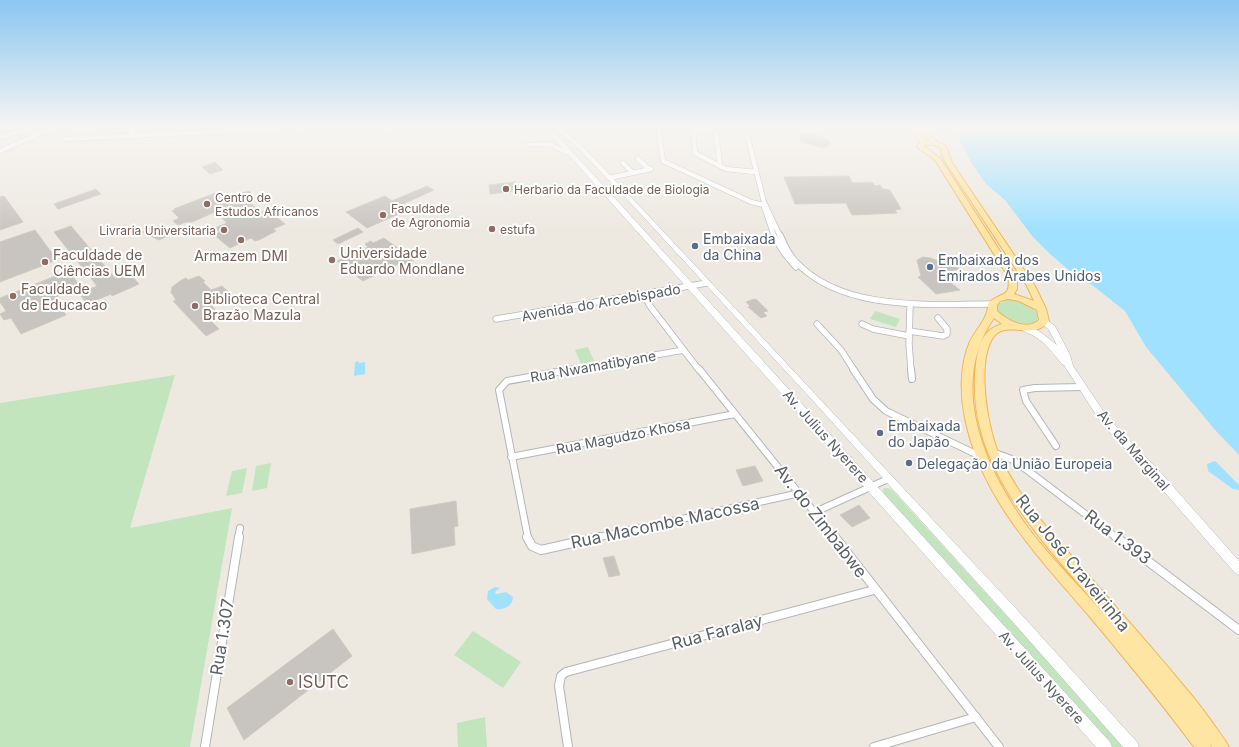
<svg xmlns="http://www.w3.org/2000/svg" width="1239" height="747" viewBox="0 0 1239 747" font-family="Inter,sans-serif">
	<rect width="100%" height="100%" fill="#ede9e1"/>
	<path fill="#c2e5bd" d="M1006,300C1018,300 1030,304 1038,314L1037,321C1023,332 1009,320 997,312L998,304Z
		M875,311L900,319L896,327L870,319Z
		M588,347L594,361L581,364L575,350Z
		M175,375L130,528L232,508L190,747H0V403Z
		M271,463L267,488L252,491L256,466Z
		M247,468L242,493L226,496L232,471Z
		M884,488H888L892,490L1126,747H1112L882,493Z
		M473,631L521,662L503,688L454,655Z
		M485,717L487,747H458L457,723Z"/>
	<path fill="#9fe1ff" d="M958,127H1239V455L1216,431L1146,347L1125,311L1092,285L1077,277L1050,254L1033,237L1005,200L986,184L972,164L958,137Z
		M358,361L359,363L365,362V374L354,376L355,362Z
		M1215,461L1239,485V490L1233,489L1208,471L1207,464Z
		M495,587L500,588L495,592L496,594L506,592L513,597C513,606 504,610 496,609L487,599L488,591Z"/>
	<path fill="#c8c4bf" stroke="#d2cac0" d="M805,133L823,136L828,140L830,144L827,147H821L802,142L799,138L801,135Z
		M215,162L223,170L210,174L202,167Z
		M849,176L852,183L872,182L875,186L880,185L883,189L890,190L901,209L895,210L897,213L852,215L846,203L795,204L784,177Z
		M515,182L516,191L490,194L489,185Z
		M427,186L434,190L403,204L410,209L367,228L346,212L385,196L392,201Z
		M96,189L101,194L58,209L54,204Z
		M249,191L254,196L246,199L261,212L272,208L279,213L274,215L285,224L273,229L276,231L261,239L255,241L251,238L230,248L214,235L220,232L215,228L227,223L215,212L192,222H186L178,225L173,221L179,218L172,211L175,210L174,209L215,193L228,204L244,198L240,194Z
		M4,196L23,222L0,230V197Z
		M71,226L115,278L127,273L130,274L139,284L112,296L111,294L87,304L76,289L54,298L66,315L21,334L11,318L4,320L0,314L6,311L0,302V298L68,271L85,291L97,286L54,232Z
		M153,226L170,235L159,240L142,232Z
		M358,228L363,232L338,244L333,240Z
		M35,230L57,260L0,282V242Z
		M384,238L414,260L403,266L400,263L363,281L337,261L368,247L365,244L371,241L373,243Z
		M923,257L930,258L961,269L938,273L960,290L936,294L918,277L921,276L917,260Z
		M199,276L205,281L203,282L211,290L222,286L231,294L210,304L215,309L212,311L219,318L212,322L219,329L206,336L173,301L176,300L171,292L172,287L180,281L186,278L188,280Z
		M754,299L757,300L768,311L763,312L767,316L761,318L748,307L750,306L746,302Z
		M755,466L763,481L743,486L736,470Z
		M456,501L458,526L454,527L455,545L412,554L410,509Z
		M859,505L870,518L852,527L840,515Z
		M614,556L620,575L609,577L603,558Z
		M333,629L352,656L244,740L227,708Z"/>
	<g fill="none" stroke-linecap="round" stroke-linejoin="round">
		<defs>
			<path id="street-far3" d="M136,127L128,136L309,127
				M386,127L393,133
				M658,127L663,161L751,202L764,205
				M745,127L764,202L780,236
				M699,129L716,132L720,166L695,153L693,131Z
				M0,137L34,127
				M64,139L128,136
				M0,151L55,127
				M638,159L649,169
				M623,163L633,173
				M720,166L726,169L755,172
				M609,178L651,169
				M764,207L774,236"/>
			<path id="street-far2" d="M773,235L785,254L796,267
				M780,235C784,244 788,254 795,261C842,312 929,304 992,304
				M644,295L650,306L699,370
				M910,306L909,344L911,370
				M496,319L707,283
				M817,324L841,350L854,370
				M862,324L873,329L909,336
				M909,331L943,336L947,334V329L938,318
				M568,370L684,350"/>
			<path id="street-far1" d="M699,369L835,538
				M853,369L873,399L886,411L982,457
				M911,369L912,379
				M1056,446L1026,401L1023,390L1035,388L1082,387
				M992,452L1009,458L1019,464L1117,538
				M511,457L735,414
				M815,512L888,479
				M238,538L240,528
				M528,538L499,390L507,381L574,369
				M595,538L800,493"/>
			<path id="street" d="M527,537L532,546L541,550L599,537
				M835,537L999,747
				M1116,537L1239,630
				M205,747L239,537
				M568,747L559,686L561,676L566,672L874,590
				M874,747L976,717"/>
			<path id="secondary" d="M542,127H548L559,137L1110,742L1112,747H1096L568,154H565L549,146H527V144L529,143L550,142L563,149Z
				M554,127H560L582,146L630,196L1020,613L1137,742L1139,747H1123L1012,621L815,403L626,198L578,148Z
				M1044,318L1055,326L1070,355L1073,366L1108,418L1162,474L1239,561V574L1235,573L1154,480L1102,424L1064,365L1062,364C1053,353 1046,343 1034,336C1029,333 1024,332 1020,328L1024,325L1039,331L1057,345L1049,330L1040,321Z"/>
			<path id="primary" d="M909,127H915L925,141H930L918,127H924L937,142L946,146L952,163L1035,286L1046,309L1049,321C1033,343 1003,316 991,341C977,369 988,431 1001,459C1022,503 1058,540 1090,577C1123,615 1156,652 1188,691C1202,707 1214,725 1226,742L1229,747H1212L1210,744L1211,747H1194C1161,702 1126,660 1090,617C1039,557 981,499 965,418C960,395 960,366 969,344C974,331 989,318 988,304C994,296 1004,296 1007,291C1010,287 1008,282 1009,278L935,160L917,147L919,141ZM924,145H934L941,148V152L946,163L1027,286L1034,301L1014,294L1017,289V281L1018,279L940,158L924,146ZM1008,299L1019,301L1037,310L1039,320C1027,331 1008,321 997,311V305L1000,301ZM994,318L1002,324C983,329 978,346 976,364C963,467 1047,545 1107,617C1082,589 1055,562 1032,533C987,473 946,387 994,318Z"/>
		</defs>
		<use href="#street-far3" stroke="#b2b5b9" stroke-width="5.5"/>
		<use href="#street-far2" stroke="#b2b5b9" stroke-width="7"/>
		<use href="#street-far1" stroke="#b2b5b9" stroke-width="8"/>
		<use href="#street" stroke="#b2b5b9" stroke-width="10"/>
		<use href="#secondary" stroke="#b3b8bc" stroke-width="1"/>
		<use href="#primary" stroke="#f2b355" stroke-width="2"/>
		<use href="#street-far3" stroke="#fff" stroke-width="4.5"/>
		<use href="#street-far2" stroke="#fff" stroke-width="5.5"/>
		<use href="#street-far1" stroke="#fff" stroke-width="6"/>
		<use href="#street" stroke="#fff" stroke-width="8"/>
		<use href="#secondary" fill="#fff" fill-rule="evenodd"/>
		<use href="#primary" fill="#ffe5a4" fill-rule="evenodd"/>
	</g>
	<linearGradient id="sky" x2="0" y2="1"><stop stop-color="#8bc6f1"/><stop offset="0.55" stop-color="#f7f5f2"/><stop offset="1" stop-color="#f7f5f2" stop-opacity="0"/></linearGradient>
	<rect width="1239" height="232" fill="url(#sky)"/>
	<g fill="#8d6e63" stroke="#fff" stroke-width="1.5">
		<circle cx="506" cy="189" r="4"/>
		<circle cx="207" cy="204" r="4"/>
		<circle cx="383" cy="215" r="4"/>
		<circle cx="492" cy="229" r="4"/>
		<circle cx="224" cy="230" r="4"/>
		<circle cx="241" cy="240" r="4"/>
		<circle cx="332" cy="260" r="4"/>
		<circle cx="45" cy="262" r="4"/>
		<circle cx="13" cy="296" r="4"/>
		<circle cx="195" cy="306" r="4"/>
		<circle cx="290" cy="682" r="4"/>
	</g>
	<g fill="#5c6f8a" stroke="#fff" stroke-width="1.5">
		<circle cx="695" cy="246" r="4"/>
		<circle cx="930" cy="267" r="4"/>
		<circle cx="880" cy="433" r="4"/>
		<circle cx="909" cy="463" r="4"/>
	</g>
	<g text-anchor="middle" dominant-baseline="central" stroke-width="4" stroke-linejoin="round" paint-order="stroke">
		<g font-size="12" fill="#785e54" stroke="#fff" text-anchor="start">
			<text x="514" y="189">Herbario da Faculdade de Biologia</text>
			<text x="215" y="197">Centro de<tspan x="215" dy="14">Estudos Africanos</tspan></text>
			<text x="391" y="208">Faculdade<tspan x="391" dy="14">de Agronomia</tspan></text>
			<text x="500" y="229">estufa</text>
			<text x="216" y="230" text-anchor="end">Livraria Universitaria</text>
		</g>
		<g font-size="14" fill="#4e5e75" stroke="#fff" text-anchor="start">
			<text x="703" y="238">Embaixada<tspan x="703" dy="16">da China</tspan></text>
			<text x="938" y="259">Embaixada dos<tspan x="938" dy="16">Emirados Árabes Unidos</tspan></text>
			<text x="888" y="425">Embaixada<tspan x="888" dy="16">do Japão</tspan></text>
			<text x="917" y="463">Delegação da União Europeia</text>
		</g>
		<g font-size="14" fill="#785e54" stroke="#fff" text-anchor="start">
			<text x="340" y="252">Universidade<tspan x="340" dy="16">Eduardo Mondlane</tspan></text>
			<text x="53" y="254">Faculdade de<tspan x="53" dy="16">Ciências UEM</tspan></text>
			<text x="241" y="255" text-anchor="middle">Armazem DMI</text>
			<text x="21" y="288">Faculdade<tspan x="21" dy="16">de Educacao</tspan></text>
			<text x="203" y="298">Biblioteca Central<tspan x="203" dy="16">Brazão Mazula</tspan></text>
		</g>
		<g font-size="14" fill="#5a5f63" stroke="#fff">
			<text transform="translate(601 302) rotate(-10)">Avenida do Arcebispado</text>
			<text transform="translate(593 366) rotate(-10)">Rua Nwamatibyane</text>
			<text transform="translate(623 436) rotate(-11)">Rua Magudzo Khosa</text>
			<text transform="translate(826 436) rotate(48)">Av. Julius Nyerere</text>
			<text transform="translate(1134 450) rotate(49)">Av. da Marginal</text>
			<text transform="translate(1042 677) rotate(48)">Av. Julius Nyerere</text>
		</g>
		<g font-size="17" fill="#5a5f63" stroke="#fff">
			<text transform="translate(821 521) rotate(52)">Av. do Zimbabwe</text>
			<text transform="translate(665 523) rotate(-12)">Rua Macombe Macossa</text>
			<text transform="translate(1118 537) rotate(37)">Rua 1.393</text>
			<text transform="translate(1073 563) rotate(51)">Rua José Craveirinha</text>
			<text transform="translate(717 632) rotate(-15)">Rua Faralay</text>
			<text transform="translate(222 637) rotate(-81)">Rua 1.307</text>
		</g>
		<g font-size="17" fill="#785e54" stroke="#fff" text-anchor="start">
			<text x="298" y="682">ISUTC</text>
		</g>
	</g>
</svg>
